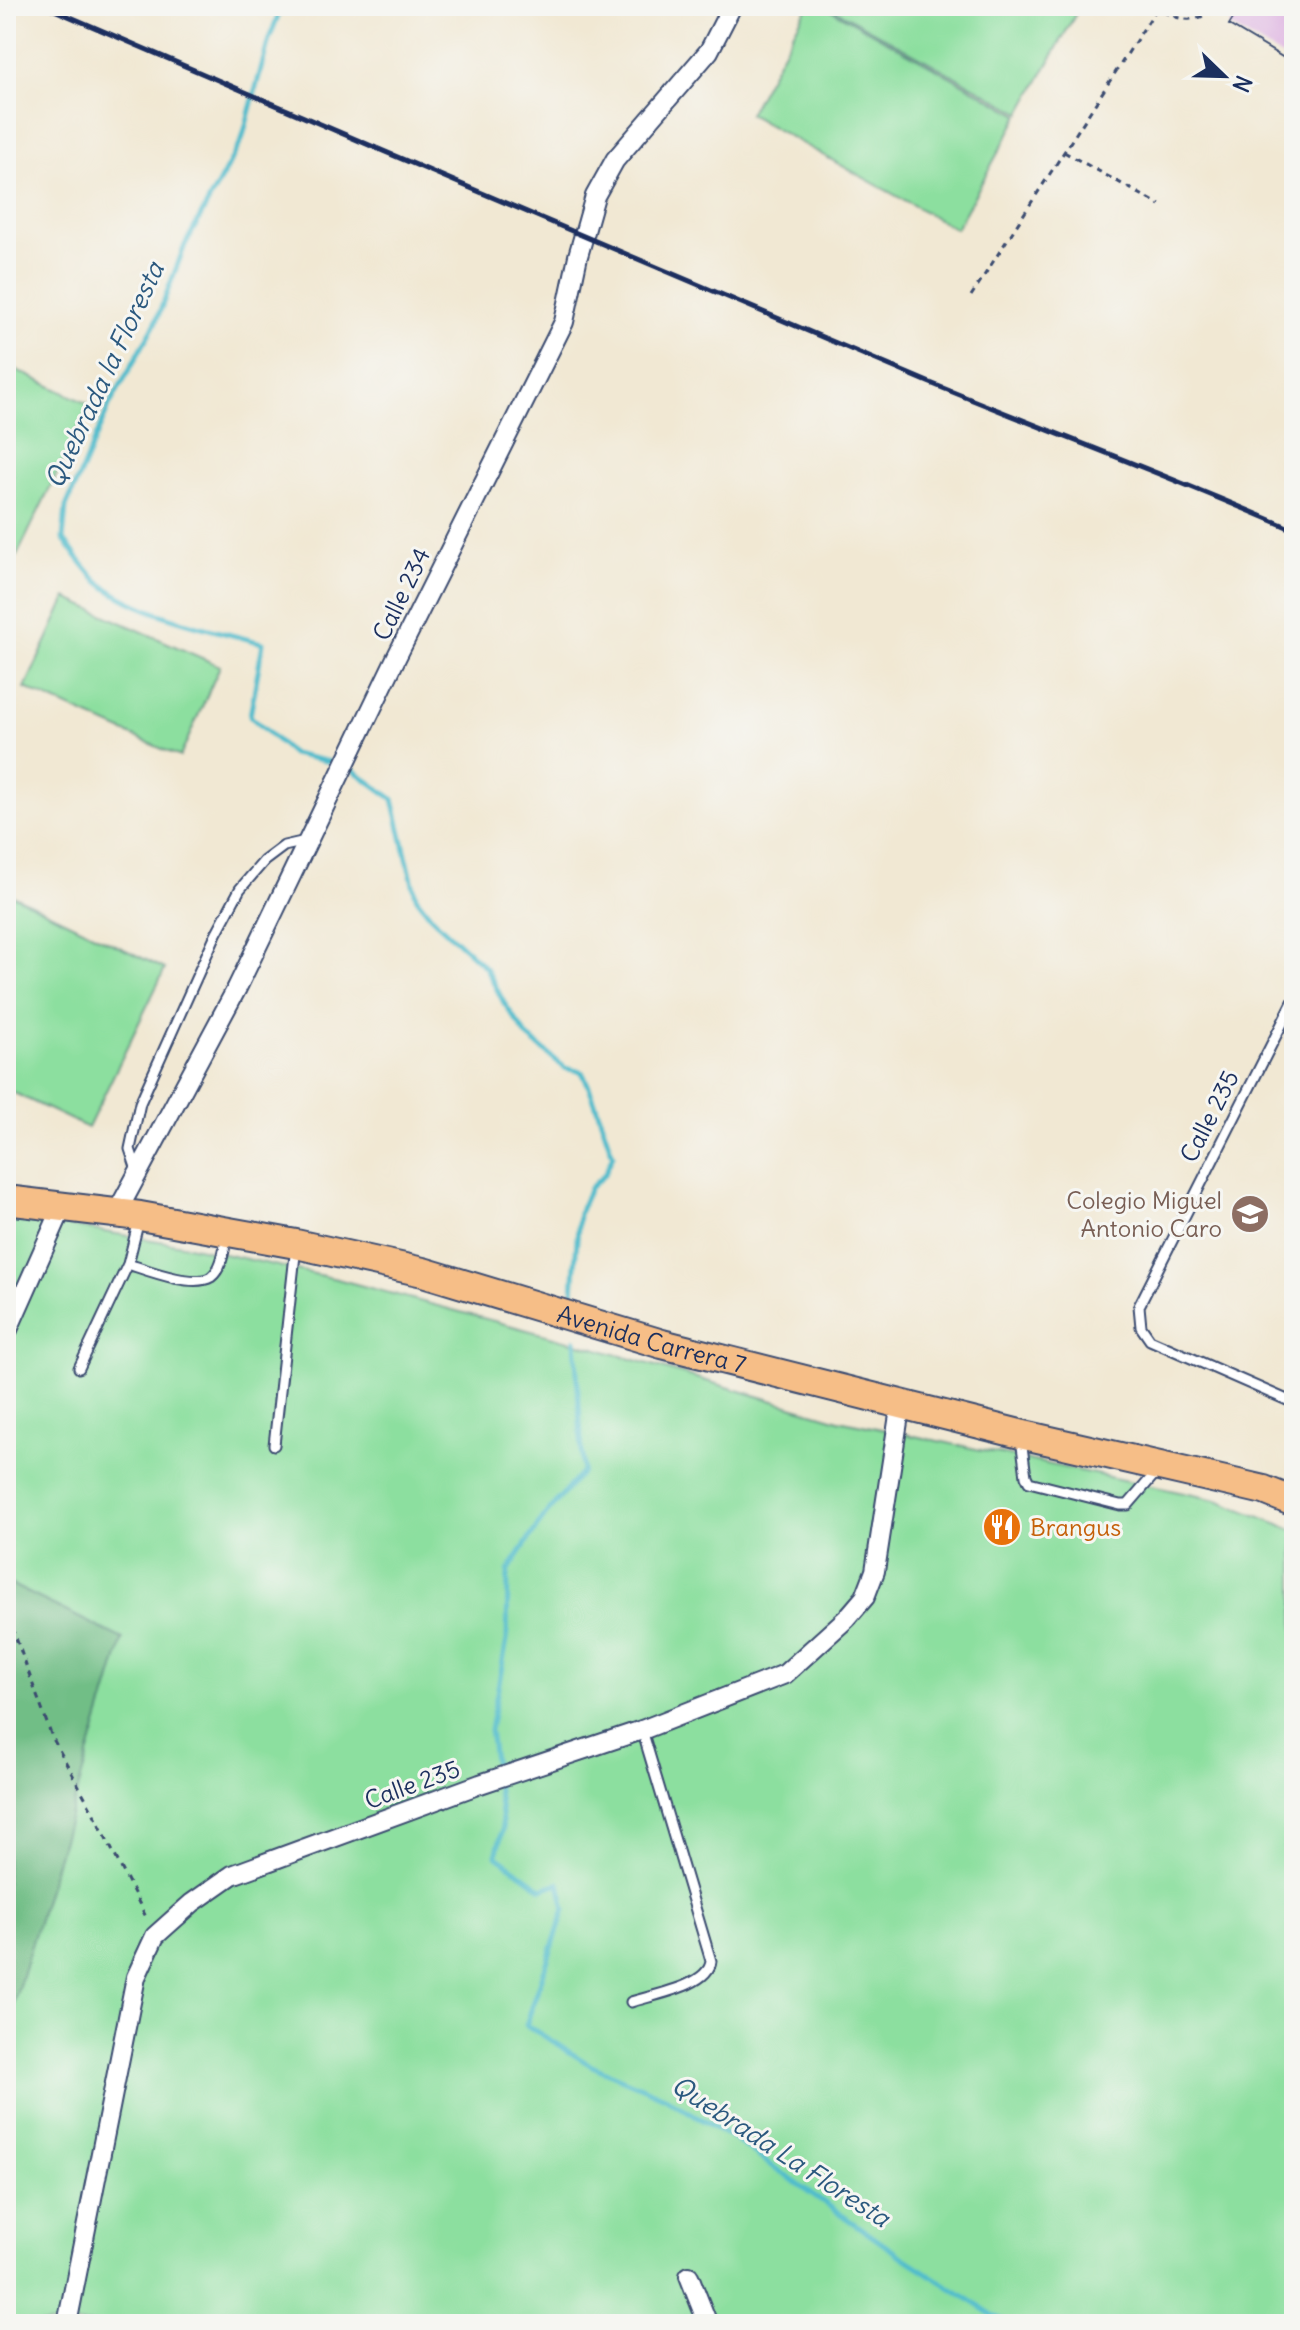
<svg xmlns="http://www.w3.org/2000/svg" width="1300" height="2330" viewBox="0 0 1300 2330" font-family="Delius,sans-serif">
	<rect width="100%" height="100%" fill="#f6f6f2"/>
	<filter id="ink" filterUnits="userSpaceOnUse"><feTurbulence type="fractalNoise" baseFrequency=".0125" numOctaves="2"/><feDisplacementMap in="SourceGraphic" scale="16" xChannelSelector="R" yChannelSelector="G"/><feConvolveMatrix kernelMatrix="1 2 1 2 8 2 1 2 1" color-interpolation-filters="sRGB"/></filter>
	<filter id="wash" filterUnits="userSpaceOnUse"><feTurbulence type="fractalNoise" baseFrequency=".006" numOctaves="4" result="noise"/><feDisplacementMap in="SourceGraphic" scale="32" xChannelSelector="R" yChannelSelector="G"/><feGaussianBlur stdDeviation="1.8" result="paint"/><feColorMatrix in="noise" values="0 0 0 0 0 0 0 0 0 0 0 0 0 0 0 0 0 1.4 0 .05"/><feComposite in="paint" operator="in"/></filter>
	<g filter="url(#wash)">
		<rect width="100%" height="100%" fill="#f1e8d3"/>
		<path fill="#8cdf9f" stroke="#54877e" stroke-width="2" d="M808,6H824L1019,115L956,229L749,114Z
			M828,6H1080L1021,113Z
			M6,365L90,405L14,562L6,558Z
			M66,598L220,666L180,757L25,688Z
			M6,892L165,969L88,1128L6,1089Z
			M6,1221H39L188,1246L337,1279L591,1347L839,1420L1217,1500L1294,1530V2324H6Z"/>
		<path fill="#71be86" stroke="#467672" stroke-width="2" d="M6,1582L123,1639L6,2029Z"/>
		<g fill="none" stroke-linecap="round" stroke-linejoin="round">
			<path stroke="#50bccc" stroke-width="5" d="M282,6L269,39L242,140L185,245L155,324L110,404L66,507L63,539C75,553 86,571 100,583C139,615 213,630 263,643L250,716L292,754L340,764
				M349,767L393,799L416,897L433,919L486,968L504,1003L527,1036L565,1068L582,1072C596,1098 602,1127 613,1155L604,1175L590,1188L579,1213L573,1292
				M575,1340L583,1471L545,1515L508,1571L507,1640L490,1730L503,1829L496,1855L542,1889L559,1883L565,1909L526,2025L592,2066L665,2097L732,2138L889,2248L1007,2324"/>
		</g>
		<g id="blocks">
			<path fill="#dcade0" d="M1241,6H1294V64L1229,25Z"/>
		</g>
	</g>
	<g filter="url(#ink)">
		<use href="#blocks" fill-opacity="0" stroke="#3b4b70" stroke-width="2"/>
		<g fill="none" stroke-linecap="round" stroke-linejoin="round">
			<defs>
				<path id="lane" d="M1294,1000L1139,1306L1141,1327L1150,1340L1294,1403
					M138,1173L130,1149L140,1103L216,934L240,889L264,861L284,846L306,841
					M139,1220L128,1264C147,1270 193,1288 211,1277C223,1268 224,1248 227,1235
					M79,1368L128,1264
					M1021,1439L1026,1476L1029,1482L1120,1505H1128L1159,1469
					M274,1445L296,1246
					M631,2002C652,1995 709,1986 711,1961L642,1730"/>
				<path id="street" d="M116,1214L237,988L397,656L564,322L578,256L595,196L615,160L709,51L732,6
					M6,1334L62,1208
					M689,2276L708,2324
					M67,2324L136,1977L155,1936L192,1903L232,1875L480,1784L642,1730L785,1674L847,1618L865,1597L875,1571L901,1402"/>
				<g id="primary">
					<path id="s1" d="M6,1200L140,1216L296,1244L423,1272L662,1344L1020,1434L1234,1483L1264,1490L1294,1502"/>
				</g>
			</defs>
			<use href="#lane" stroke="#3b4b70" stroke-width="13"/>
			<use href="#street" stroke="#3b4b70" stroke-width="22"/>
			<use href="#primary" stroke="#3b4b70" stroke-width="32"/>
			<path stroke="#3b4b70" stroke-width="3" stroke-dasharray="6 6" stroke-linecap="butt" d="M1152,6C1181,21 1192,26 1220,6
				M1064,152L1160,205
				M971,296L1157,8
				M8,1616L52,1737L91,1808L147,1919"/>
			<use href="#lane" stroke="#fff" stroke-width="9"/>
			<use href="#street" stroke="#fff" stroke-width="18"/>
			<use href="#primary" stroke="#f6be87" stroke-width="28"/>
			<path stroke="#1b2f5e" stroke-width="5" d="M45,6C339,132 633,259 928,382C1050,432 1173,477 1294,530"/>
		</g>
	</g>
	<defs>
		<symbol id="school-disc" viewBox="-11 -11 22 22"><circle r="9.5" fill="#8d6e63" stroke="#f6f6f2"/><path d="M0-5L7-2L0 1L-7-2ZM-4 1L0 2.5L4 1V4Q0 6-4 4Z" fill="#fff"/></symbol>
		<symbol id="restaurant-disc" viewBox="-11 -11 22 22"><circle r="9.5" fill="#e8710a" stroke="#f6f6f2"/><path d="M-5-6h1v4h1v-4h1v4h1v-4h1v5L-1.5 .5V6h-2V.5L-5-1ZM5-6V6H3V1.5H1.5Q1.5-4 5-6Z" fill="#fff"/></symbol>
	</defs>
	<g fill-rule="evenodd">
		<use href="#school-disc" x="1228" y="1192" width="44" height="44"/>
		<use href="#restaurant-disc" x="980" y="1505" width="44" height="44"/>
	</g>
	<g text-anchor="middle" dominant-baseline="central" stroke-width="6" stroke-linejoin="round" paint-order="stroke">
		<g font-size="24" fill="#1b2f5e" stroke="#f6f6f2">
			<text transform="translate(401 594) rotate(-64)">Calle 234</text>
			<text transform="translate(1209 1116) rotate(-63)">Calle 235</text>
			<text stroke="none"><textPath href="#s1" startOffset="662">Avenida Carrera 7</textPath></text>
			<text transform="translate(412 1784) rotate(-20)">Calle 235</text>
		</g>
		<g font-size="24" fill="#785e54" stroke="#f6f6f2" text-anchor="end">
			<text x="1222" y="1200">Colegio Miguel<tspan x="1222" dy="28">Antonio Caro</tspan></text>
		</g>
		<g font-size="24" fill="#c56008" stroke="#f6f6f2" text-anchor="start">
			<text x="1030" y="1527">Brangus</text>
		</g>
		<g font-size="26" font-style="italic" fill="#2b597f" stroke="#f6f6f2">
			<text transform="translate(104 375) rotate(-65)">Quebrada la Floresta</text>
			<text transform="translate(781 2151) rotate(33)">Quebrada La Floresta</text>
		</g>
	</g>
	<rect width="1300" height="2330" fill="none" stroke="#f6f6f2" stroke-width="32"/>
	<g transform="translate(1224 76) rotate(113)" stroke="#f6f6f2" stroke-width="6" paint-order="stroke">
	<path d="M0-6L14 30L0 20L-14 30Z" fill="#1b2f5e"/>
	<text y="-12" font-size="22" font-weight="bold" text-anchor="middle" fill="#1b2f5e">N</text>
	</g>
</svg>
